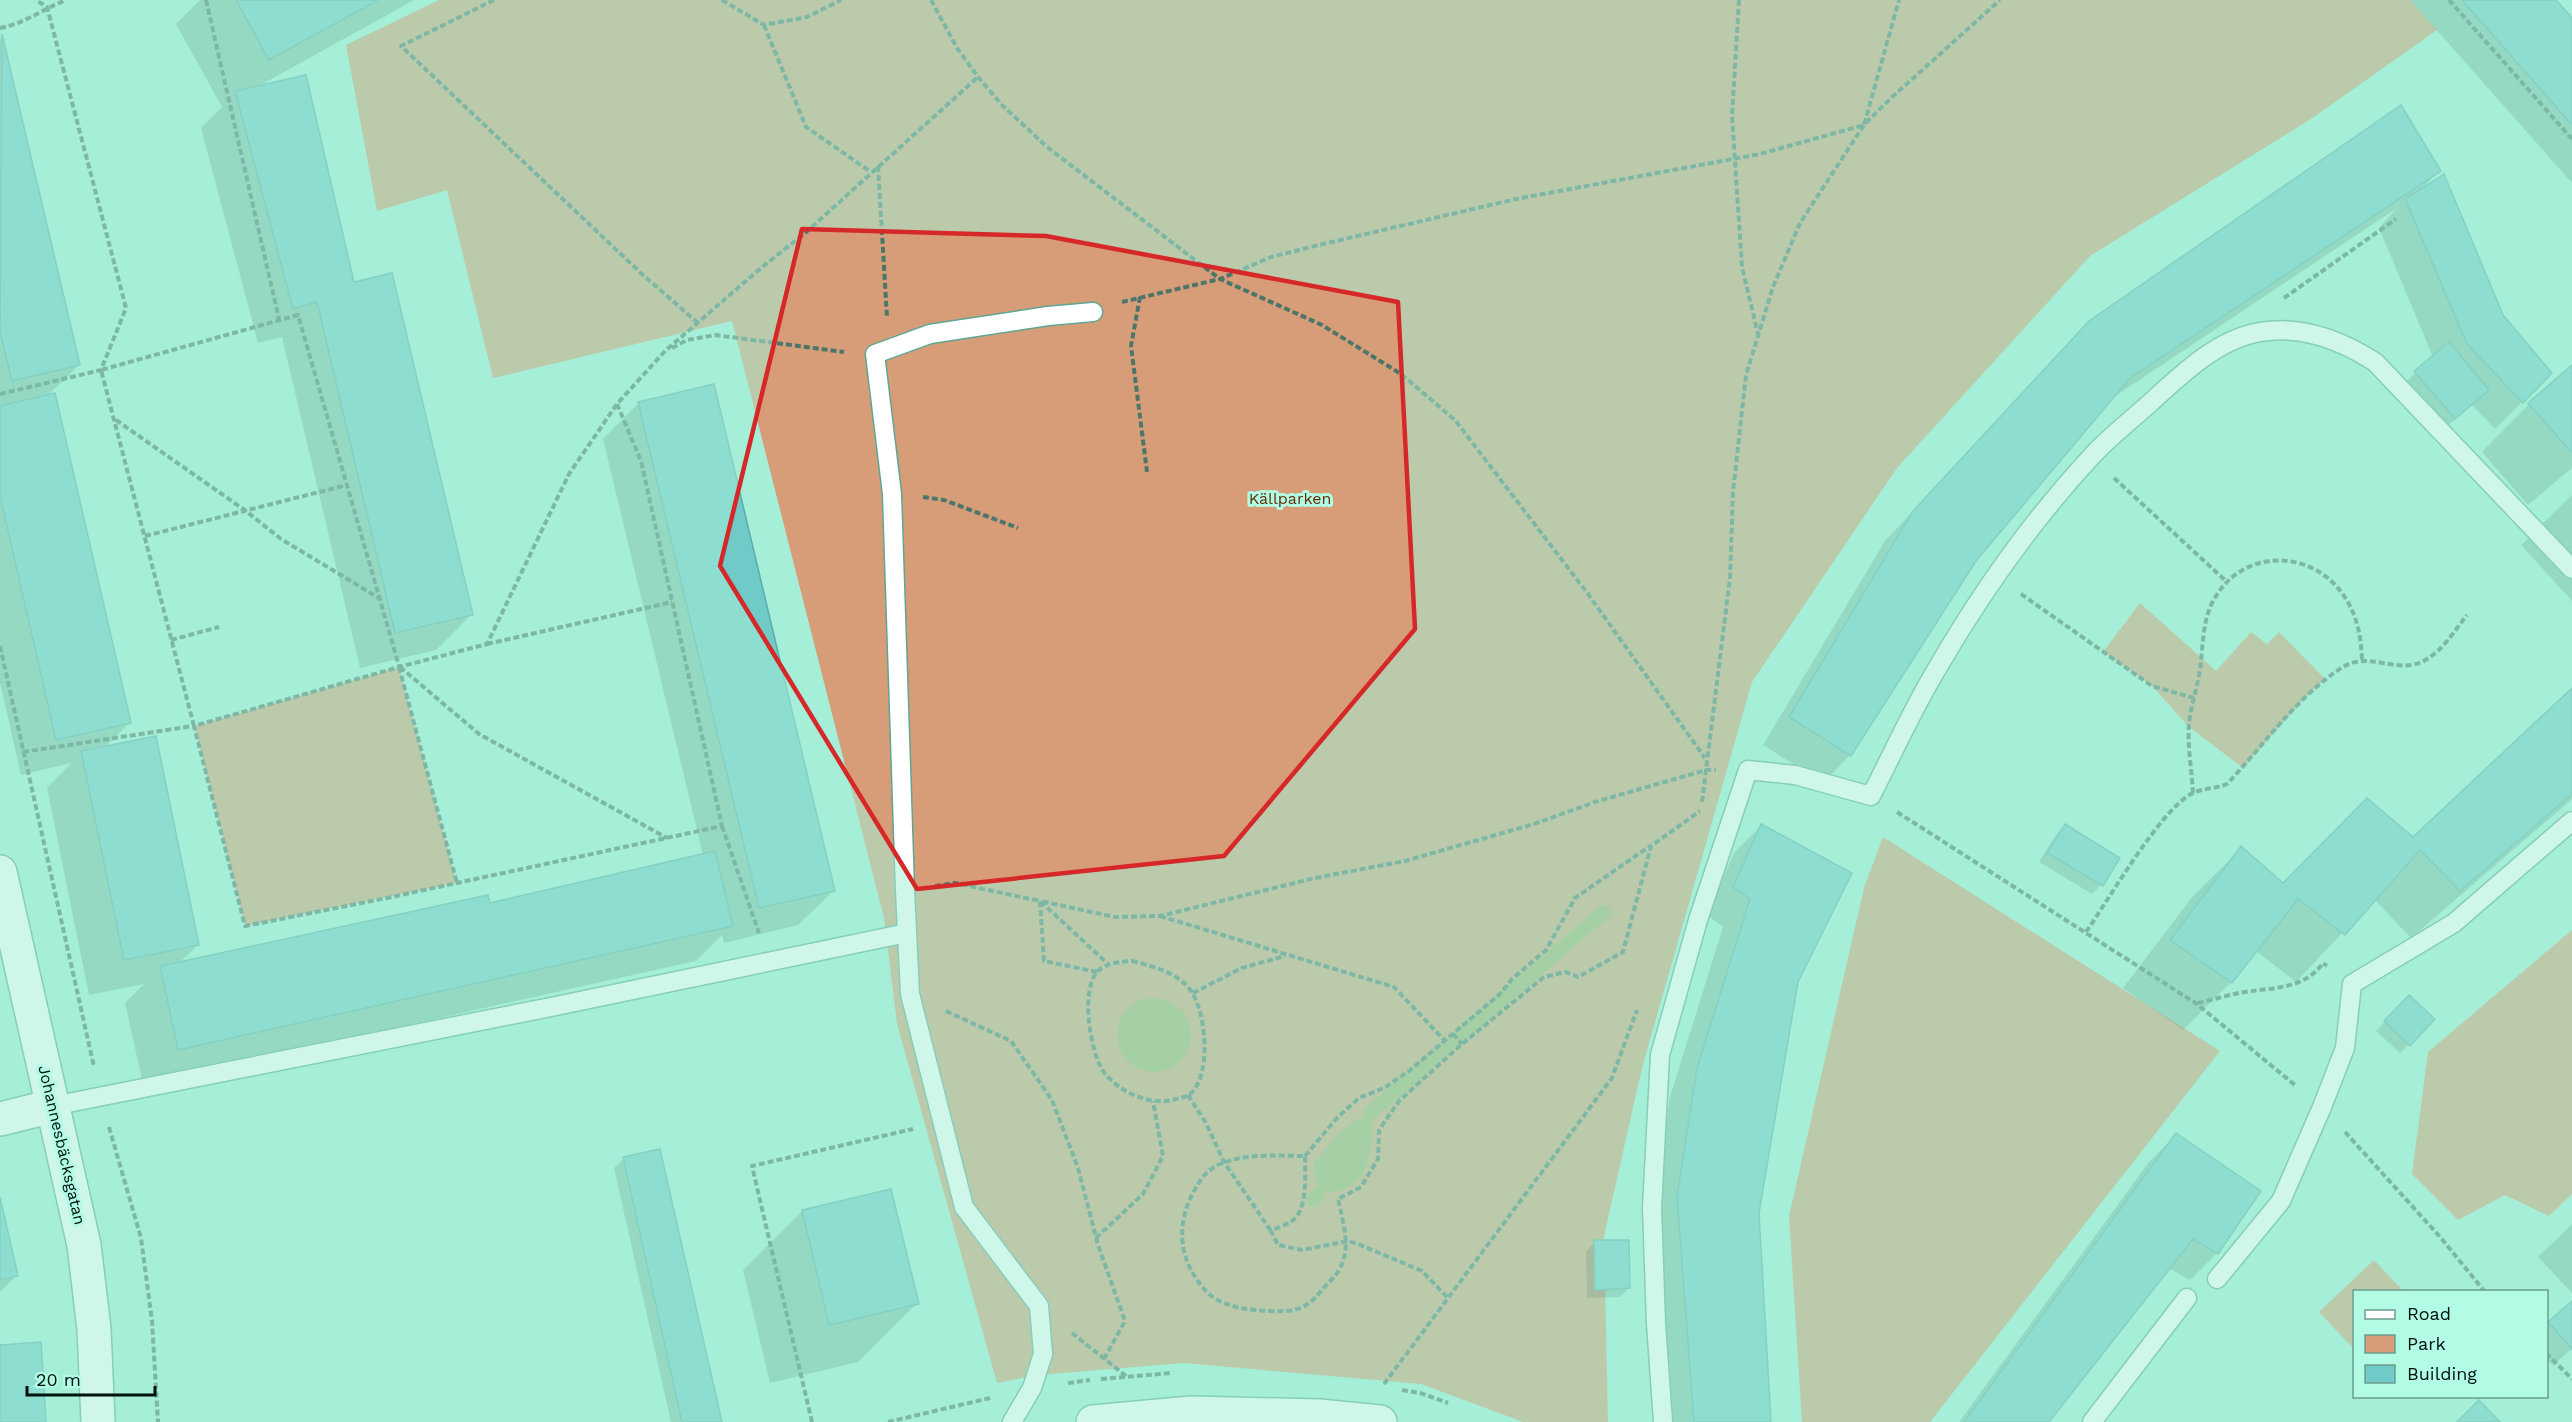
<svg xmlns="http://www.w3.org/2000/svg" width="2572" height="1422" viewBox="0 0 2572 1422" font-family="'Work Sans',sans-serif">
	<rect width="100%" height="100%" fill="#a5eed7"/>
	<path fill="#d79d79" d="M439,0H2410L2437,30L2311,119L2090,256L1897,468L1752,682L1642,1068L1604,1236L1608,1422H1523L1421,1384L1183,1363L1038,1375L997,1383L897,1024L884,918L732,321L493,378L447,190L377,211L346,45Z
		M2140,603L2216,671L2251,632L2267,644L2279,632L2325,679L2304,699L2243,768L2188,726L2152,686L2103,652Z
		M399,667L457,883L245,926L194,726Z
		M1883,837L2220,1051L1930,1422H1802L1789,1216L1864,888Z
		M2572,930V1194L2549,1216L2505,1195L2458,1220L2412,1174L2428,1052Z
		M2374,1260L2403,1291L2354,1292V1349L2319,1312Z"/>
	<path fill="#a4aa69" d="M1117 1035a37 37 0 1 1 74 0a37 37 0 1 1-74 0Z
		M1370,1113L1372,1119C1372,1146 1372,1175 1345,1189C1338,1193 1326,1192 1318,1194L1313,1165C1329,1143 1345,1124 1370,1113Z"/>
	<path fill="#0003" d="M200,0H414L257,87L352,284L472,614L436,650L360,668L282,337L258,343L201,128L222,107L176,24Z
		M2410,0H2554L2572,20V183Z
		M0,36L79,365L46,397L129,723L104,748L198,945L179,963L489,904L703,855L603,439L639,403L834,890L798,925L724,943L722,935L696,961L143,1084L125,1003L144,984L89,995L47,788L71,763L21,775L0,683Z
		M2439,171L2419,191L2522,402L2495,429L2472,405L2436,436L2397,390L2433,357L2379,228L2397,208L2111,399L1975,560L1850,755L1823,783L1763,745L1885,541L2090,322Z
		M2572,367V468L2528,505L2482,452L2529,404Z
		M2572,495V601L2521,545Z
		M2572,690V799L2411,938L2374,899L2296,982L2256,951L2231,982L2183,1030L2123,988L2193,896L2241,849L2283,885L2413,838Z
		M1761,826L1797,981L1757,1213L1769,1422H1665L1650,1226L1670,1097L1723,927L1707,915L1734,853Z
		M2065,826L2118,858L2101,885L2092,894L2039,862L2056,835Z
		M2409,997L2433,1019L2400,1053L2376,1031Z
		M2176,1135L2217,1253L2190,1280L2168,1268L2047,1422H1959L2149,1162Z
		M624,1159L720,1422H671L614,1168Z
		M0,1204L16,1276L0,1292Z
		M802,1211L917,1303L858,1362L770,1383L743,1270Z
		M2572,1224V1293L2538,1257Z
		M1595,1242L1629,1288L1620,1297L1587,1298L1586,1251Z
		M2572,1303V1348L2553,1366L2546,1359V1326Z"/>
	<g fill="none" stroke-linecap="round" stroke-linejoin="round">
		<path stroke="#a4aa69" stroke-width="14" d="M1370,1113L1604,912
			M1314,1200L1318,1194"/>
	</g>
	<path fill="#70cac7" stroke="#5cacaa" stroke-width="1.5" d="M236,0H378L269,60Z
		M2462,0H2556L2572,18V125Z
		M2,34L80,365L12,381L0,332Z
		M306,75L354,282L392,273L473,615L395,633L317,302L293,309L235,91Z
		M2401,105L2441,171L2130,378L1976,561L1851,756L1789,717L1913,511L2089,321Z
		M2444,174L2503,315L2552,373L2523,403L2467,344L2405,199Z
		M2449,342L2489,390L2455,419L2414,371Z
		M2572,365V453L2528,403Z
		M714,384L835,891L759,908L638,402Z
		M55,393L131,723L56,740L0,496V406Z
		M2572,688V794L2460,891L2420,850L2345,935L2298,899L2232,983L2170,940L2241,846L2283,883L2367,798L2413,837Z
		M156,736L199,945L124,960L81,751Z
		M1761,824L1852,873L1798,982L1759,1213L1771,1422H1694L1677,1197L1697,1068L1750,899L1733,887Z
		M2065,824L2120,858L2103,886L2047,853Z
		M715,851L733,926L178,1050L160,966L488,895L490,903Z
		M2409,995L2435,1019L2410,1046L2384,1021Z
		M2176,1133L2261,1191L2218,1254L2193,1239L2049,1422H1964Z
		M660,1149L722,1422H682L623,1157Z
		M891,1189L919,1304L829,1325L802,1210Z
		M0,1197L18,1276L0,1280Z
		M1594,1240H1629L1630,1288L1595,1290Z
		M2572,1301V1349L2548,1322Z
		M41,1342L46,1422H0V1345Z
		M2479,1400L2500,1422H2457Z"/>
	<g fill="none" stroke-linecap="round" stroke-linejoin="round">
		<defs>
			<path id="service" d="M53,1106L551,1007L907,933
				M2217,1279L2281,1201L2322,1107L2345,1048L2352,984L2454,923L2572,821
				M1012,1422L1032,1388L1043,1354L1039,1306L964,1207L910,994L905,890L892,494L875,354L930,334L1048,316L1093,312
				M1663,1422L1656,1323L1652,1208L1660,1055L1698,920L1748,770L1795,775L1871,796C1893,753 1913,708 1938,667C1981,593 2032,521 2090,458C2108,438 2130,421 2150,403C2183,373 2221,335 2268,331C2306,327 2344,342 2375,362L2572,569
				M2092,1422L2187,1298"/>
			<path id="minor" d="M0,872L84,1245L94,1329L98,1422
				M0,1119L53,1106
				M1093,1422L1191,1413L1319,1416L1380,1422"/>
		</defs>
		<use href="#service" stroke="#5fa691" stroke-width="21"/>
		<use href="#minor" stroke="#5fa691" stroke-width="36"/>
		<path stroke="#4b7669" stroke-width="4" stroke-dasharray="6 3" stroke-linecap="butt" d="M206,0L279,319
			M494,0L401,46L643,275L698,323
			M722,0L764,25L807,17L841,0
			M931,0L957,48L978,77L1001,104L1047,147L1220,279L1322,325L1401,374L1455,420L1588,594L1705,758
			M1739,0L1732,116L1742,267L1758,334
			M2449,0L2572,139
			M764,25L806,127L871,172
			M0,28C24,24 43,9 66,0
			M878,166L887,317
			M1140,297L1131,346L1147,472
			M2284,298L2396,219
			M1122,302L1220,279L1271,257L1323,244L1516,199L1760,154L1864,125L1899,0
			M672,348L687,340L715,335L844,352
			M0,394L101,370L126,308L47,7L36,0
			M617,404L641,461L722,826L387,898L245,926L194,726L399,667L487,644L569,474L617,404L665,351L761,268L805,233L978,77
			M116,420L246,511L281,539L379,598
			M2114,478L2226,581
			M923,497L944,500L1018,528
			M145,536L347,485
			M2021,594L2152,686L2194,698
			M171,640L219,627
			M487,644L672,602
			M0,646L94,1067
			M399,667L457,883
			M400,667L479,734L667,838
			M194,726L101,370L298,315L399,666
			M23,752L193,726
			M2193,793C2192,772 2187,745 2189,724C2191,706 2197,688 2200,670C2203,648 2202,624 2212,603C2240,547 2314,547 2346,599C2358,618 2361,638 2362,660
			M1702,802L1730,578L1733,492L1746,375L1773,287L1800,223L1864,125L1890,99L2000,0
			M1897,812L2197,1004L2296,1086
			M722,826L759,933
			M935,886L955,883L1040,901L1108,964
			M1160,916L1394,987L1445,1041
			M2086,932C2109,899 2160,811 2191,794C2202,788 2215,789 2227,784C2264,745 2297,696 2343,667C2371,650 2400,677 2427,659C2444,649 2455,630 2467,615
			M1132,961C1151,966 1172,971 1186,985C1207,1004 1213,1077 1189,1095C1186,1097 1179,1098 1176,1099C1151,1107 1118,1092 1103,1071C1090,1051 1080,989 1098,971C1108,962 1120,962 1132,961Z
			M1097,972L1044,961L1040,901L1115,917L1160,916L1315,878L1405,861L1534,824L1595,802L1706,770H1716
			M1193,993L1242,968L1285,956
			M2198,1003C2211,1000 2225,996 2239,993C2270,987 2303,991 2323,963L2327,966
			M946,1011L1011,1041L1052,1100L1078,1168L1098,1245L1125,1321L1104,1359
			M1453,1034L1462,1044
			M1188,1095L1206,1123L1224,1162L1271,1231
			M109,1127L141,1238L152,1321L158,1422
			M2345,1132L2441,1238L2485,1292
			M1305,1156L1337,1118L1359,1098L1384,1088L1409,1071L1501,993L1512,979L1546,950L1575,898L1650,846
			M1096,1238L1143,1194L1163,1156L1153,1101
			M1447,1297L1422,1271L1358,1244L1348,1241L1302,1250L1278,1245L1271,1231C1278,1227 1287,1225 1293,1220C1308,1209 1305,1172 1305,1156C1279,1156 1248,1153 1223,1163C1211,1167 1203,1175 1197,1186C1175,1221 1177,1260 1206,1291C1223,1308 1248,1310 1270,1311C1294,1312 1306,1310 1321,1291C1327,1284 1335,1277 1339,1270C1352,1247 1343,1223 1338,1199L1361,1187L1378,1159L1379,1130L1399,1101L1462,1044L1544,977L1566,972L1578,977L1623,952L1651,846L1700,811
			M1072,1333L1126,1376
			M2546,1353L2572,1379
			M1101,1379L1171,1373
			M1068,1383L1090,1380
			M1384,1384L1612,1078L1637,1010
			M1402,1390L1420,1393L1448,1403
			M812,1422L752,1166L913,1129
			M888,1422L990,1398"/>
		<use href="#service" stroke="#fff" stroke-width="18"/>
		<use href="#minor" stroke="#fff" stroke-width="33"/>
	</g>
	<path d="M0 0H2572V1422H0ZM802,229L1046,236L1398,302L1415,629L1224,856L917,889L720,566Z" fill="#a5eed7" fill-opacity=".55" fill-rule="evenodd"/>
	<path fill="none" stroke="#d62828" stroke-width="4.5" stroke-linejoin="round" d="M802,229L1046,236L1398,302L1415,629L1224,856L917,889L720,566Z"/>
	<g text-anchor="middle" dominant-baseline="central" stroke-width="6" stroke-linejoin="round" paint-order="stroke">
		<g font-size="16" fill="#622c00" stroke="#b2fbe4">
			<text x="1290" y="498">Källparken</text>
		</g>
		<g font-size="16" fill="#00120c" stroke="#b2fbe4">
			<text transform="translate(62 1145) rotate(77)">Johannesbäcksgatan</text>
		</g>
	</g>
	<rect x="2353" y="1290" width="195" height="108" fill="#b2fbe4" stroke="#6b9e8e" stroke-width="1.5"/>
	<rect x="2365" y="1310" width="30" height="9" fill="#ffffff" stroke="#6b9e8e" stroke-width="1.5"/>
	<text x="2407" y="1320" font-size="18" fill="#00120c">Road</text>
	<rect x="2365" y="1335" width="30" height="18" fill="#d79d79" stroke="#6b9e8e" stroke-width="1.5"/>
	<text x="2407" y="1350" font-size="18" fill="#00120c">Park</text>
	<rect x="2365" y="1365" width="30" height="18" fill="#70cac7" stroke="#6b9e8e" stroke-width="1.5"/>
	<text x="2407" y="1380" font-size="18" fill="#00120c">Building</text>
	<path d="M27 1386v9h128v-9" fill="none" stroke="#00120c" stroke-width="3"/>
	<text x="36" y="1386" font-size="18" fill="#00120c" stroke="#b2fbe4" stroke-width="4.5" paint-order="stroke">20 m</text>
</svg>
